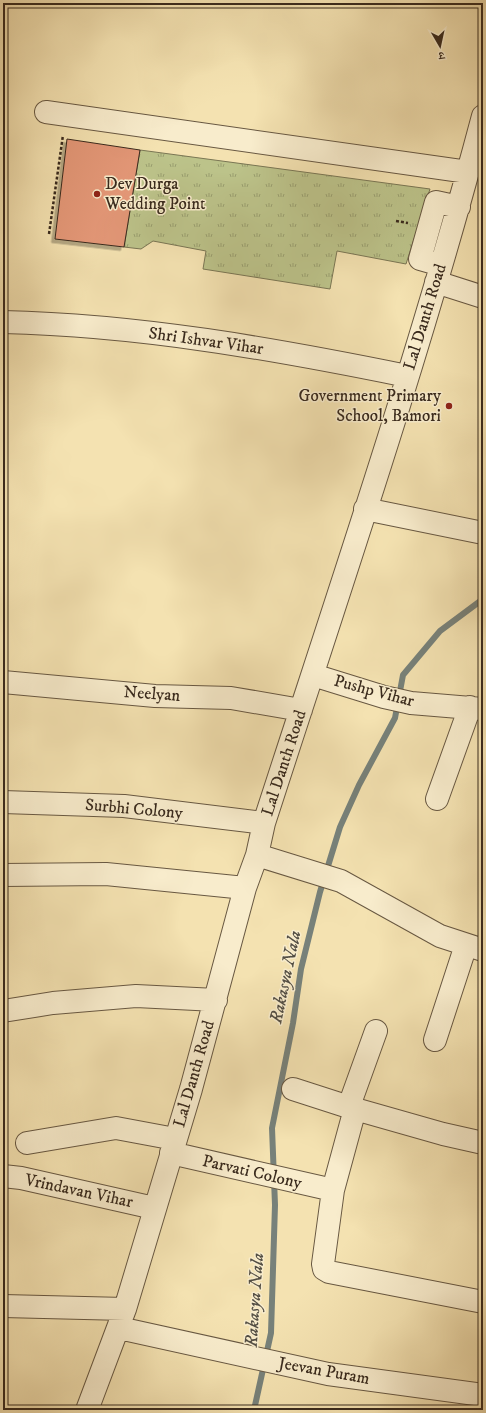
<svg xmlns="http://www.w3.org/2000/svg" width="486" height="1413" viewBox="0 0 486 1413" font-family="'IM FELL DW Pica','Noto Serif Devanagari',serif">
	<defs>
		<pattern id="grass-tufts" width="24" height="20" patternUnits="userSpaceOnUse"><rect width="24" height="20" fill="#bcc38a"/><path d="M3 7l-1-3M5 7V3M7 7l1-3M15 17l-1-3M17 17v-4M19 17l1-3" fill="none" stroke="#9a9f70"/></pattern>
		<filter id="shadow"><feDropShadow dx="-3.5" dy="3.5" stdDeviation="0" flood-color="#0004"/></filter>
	</defs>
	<rect width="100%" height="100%" fill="#f4e2b1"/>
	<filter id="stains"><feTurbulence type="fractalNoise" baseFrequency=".005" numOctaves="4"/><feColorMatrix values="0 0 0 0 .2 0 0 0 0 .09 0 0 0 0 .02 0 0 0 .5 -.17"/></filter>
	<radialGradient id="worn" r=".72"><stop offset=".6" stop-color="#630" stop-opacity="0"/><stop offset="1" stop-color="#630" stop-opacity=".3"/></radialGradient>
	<path fill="url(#grass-tufts)" stroke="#7a7654" d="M140,150L430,189L406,264L337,251L330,289L203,269L206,251L153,241L141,249L124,247Z"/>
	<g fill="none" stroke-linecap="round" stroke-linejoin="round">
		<path stroke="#77817a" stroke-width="6" d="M254,1410L271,1333L275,1205L272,1128L293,1023L301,969L320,892L340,827L359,785L395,718L403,675L440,631L483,599"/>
	</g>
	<path fill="#e39777" stroke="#392a1d" filter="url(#shadow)" d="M67,139L140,150L124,247L55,239Z"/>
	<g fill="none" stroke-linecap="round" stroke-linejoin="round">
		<defs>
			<path id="minor" d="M46,112L468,172
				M441,265L420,259L436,202L459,207
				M436,282L483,297
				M3,322C139,325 274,349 407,376
				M365,509L483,533
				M313,675L384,697L411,703L483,709
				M3,682L155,696L231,698L301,710
				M437,799L470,707
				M3,802L124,806L264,823
				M257,855L341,881L440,936L483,950
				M3,875L106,874L245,888
				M3,1011L53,1003L136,996L216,1000
				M435,1040L466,945
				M293,1089L355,1109
				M349,1106L376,1031
				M27,1143L116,1128L175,1139
				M483,1143L443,1134L355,1109L333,1190L323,1264L324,1269L329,1272L483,1302
				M171,1153L333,1190
				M3,1176L21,1178L154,1208
				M3,1306L125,1309
				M119,1328L328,1374L483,1395
				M87,1410L125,1309L191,1089L245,888L257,855L264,823C340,588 420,354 483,116"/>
		</defs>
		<use href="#minor" stroke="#685842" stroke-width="24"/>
		<path stroke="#392a1d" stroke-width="2.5" stroke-dasharray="3 2" stroke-linecap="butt" d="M396,221L408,223
			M49,234L63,135"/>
		<use href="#minor" stroke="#f8eccc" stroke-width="22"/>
	</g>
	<g fill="#8f2418" stroke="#f8eccc" stroke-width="1.5">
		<circle cx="97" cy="194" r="4"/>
		<circle cx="449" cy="406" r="4"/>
	</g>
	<g text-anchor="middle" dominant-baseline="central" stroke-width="3" stroke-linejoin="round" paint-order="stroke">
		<g font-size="17" fill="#392a1d" stroke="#f8eccc" text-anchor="start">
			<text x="105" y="184">Dev Durga<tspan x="105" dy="20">Wedding Point</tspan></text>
			<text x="441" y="396" text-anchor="end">Government Primary<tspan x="441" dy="20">School, Bamori</tspan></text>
		</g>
		<g font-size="17" fill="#392a1d" stroke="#f8eccc">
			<text transform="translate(425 317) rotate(-73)">Lal Danth Road</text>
			<text transform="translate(206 341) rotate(8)">Shri Ishvar Vihar</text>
			<text transform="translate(374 691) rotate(15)">Pushp Vihar</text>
			<text transform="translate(152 694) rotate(4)">Neelyan</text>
			<text transform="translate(284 763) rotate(-72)">Lal Danth Road</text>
			<text transform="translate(134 809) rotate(5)">Surbhi Colony</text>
			<text transform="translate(194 1074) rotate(-74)">Lal Danth Road</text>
			<text transform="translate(252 1172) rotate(13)">Parvati Colony</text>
			<text transform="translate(79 1191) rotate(12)">Vrindavan Vihar</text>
			<text transform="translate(324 1371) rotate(10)">Jeevan Puram</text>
		</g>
		<g font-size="18" font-style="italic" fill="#534e44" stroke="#f8eccc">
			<text transform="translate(286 977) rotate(-78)">Rakasya Nala</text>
			<text transform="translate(255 1300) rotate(-86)">Rakasya Nala</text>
		</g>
	</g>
	<rect width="486" height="1413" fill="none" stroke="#f4e2b1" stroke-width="16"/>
	<rect x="4" y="4" width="478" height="1405" fill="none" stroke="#392a1d" stroke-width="2"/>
	<rect x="8" y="8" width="470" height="1397" fill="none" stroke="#392a1d"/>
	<g transform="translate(440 46) rotate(171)" stroke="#f8eccc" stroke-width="3" paint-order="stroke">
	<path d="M0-3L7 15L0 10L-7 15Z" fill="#392a1d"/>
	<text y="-6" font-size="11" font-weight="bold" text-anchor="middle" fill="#392a1d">उ</text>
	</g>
	<rect width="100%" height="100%" filter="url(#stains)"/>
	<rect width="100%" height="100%" fill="url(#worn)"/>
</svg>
